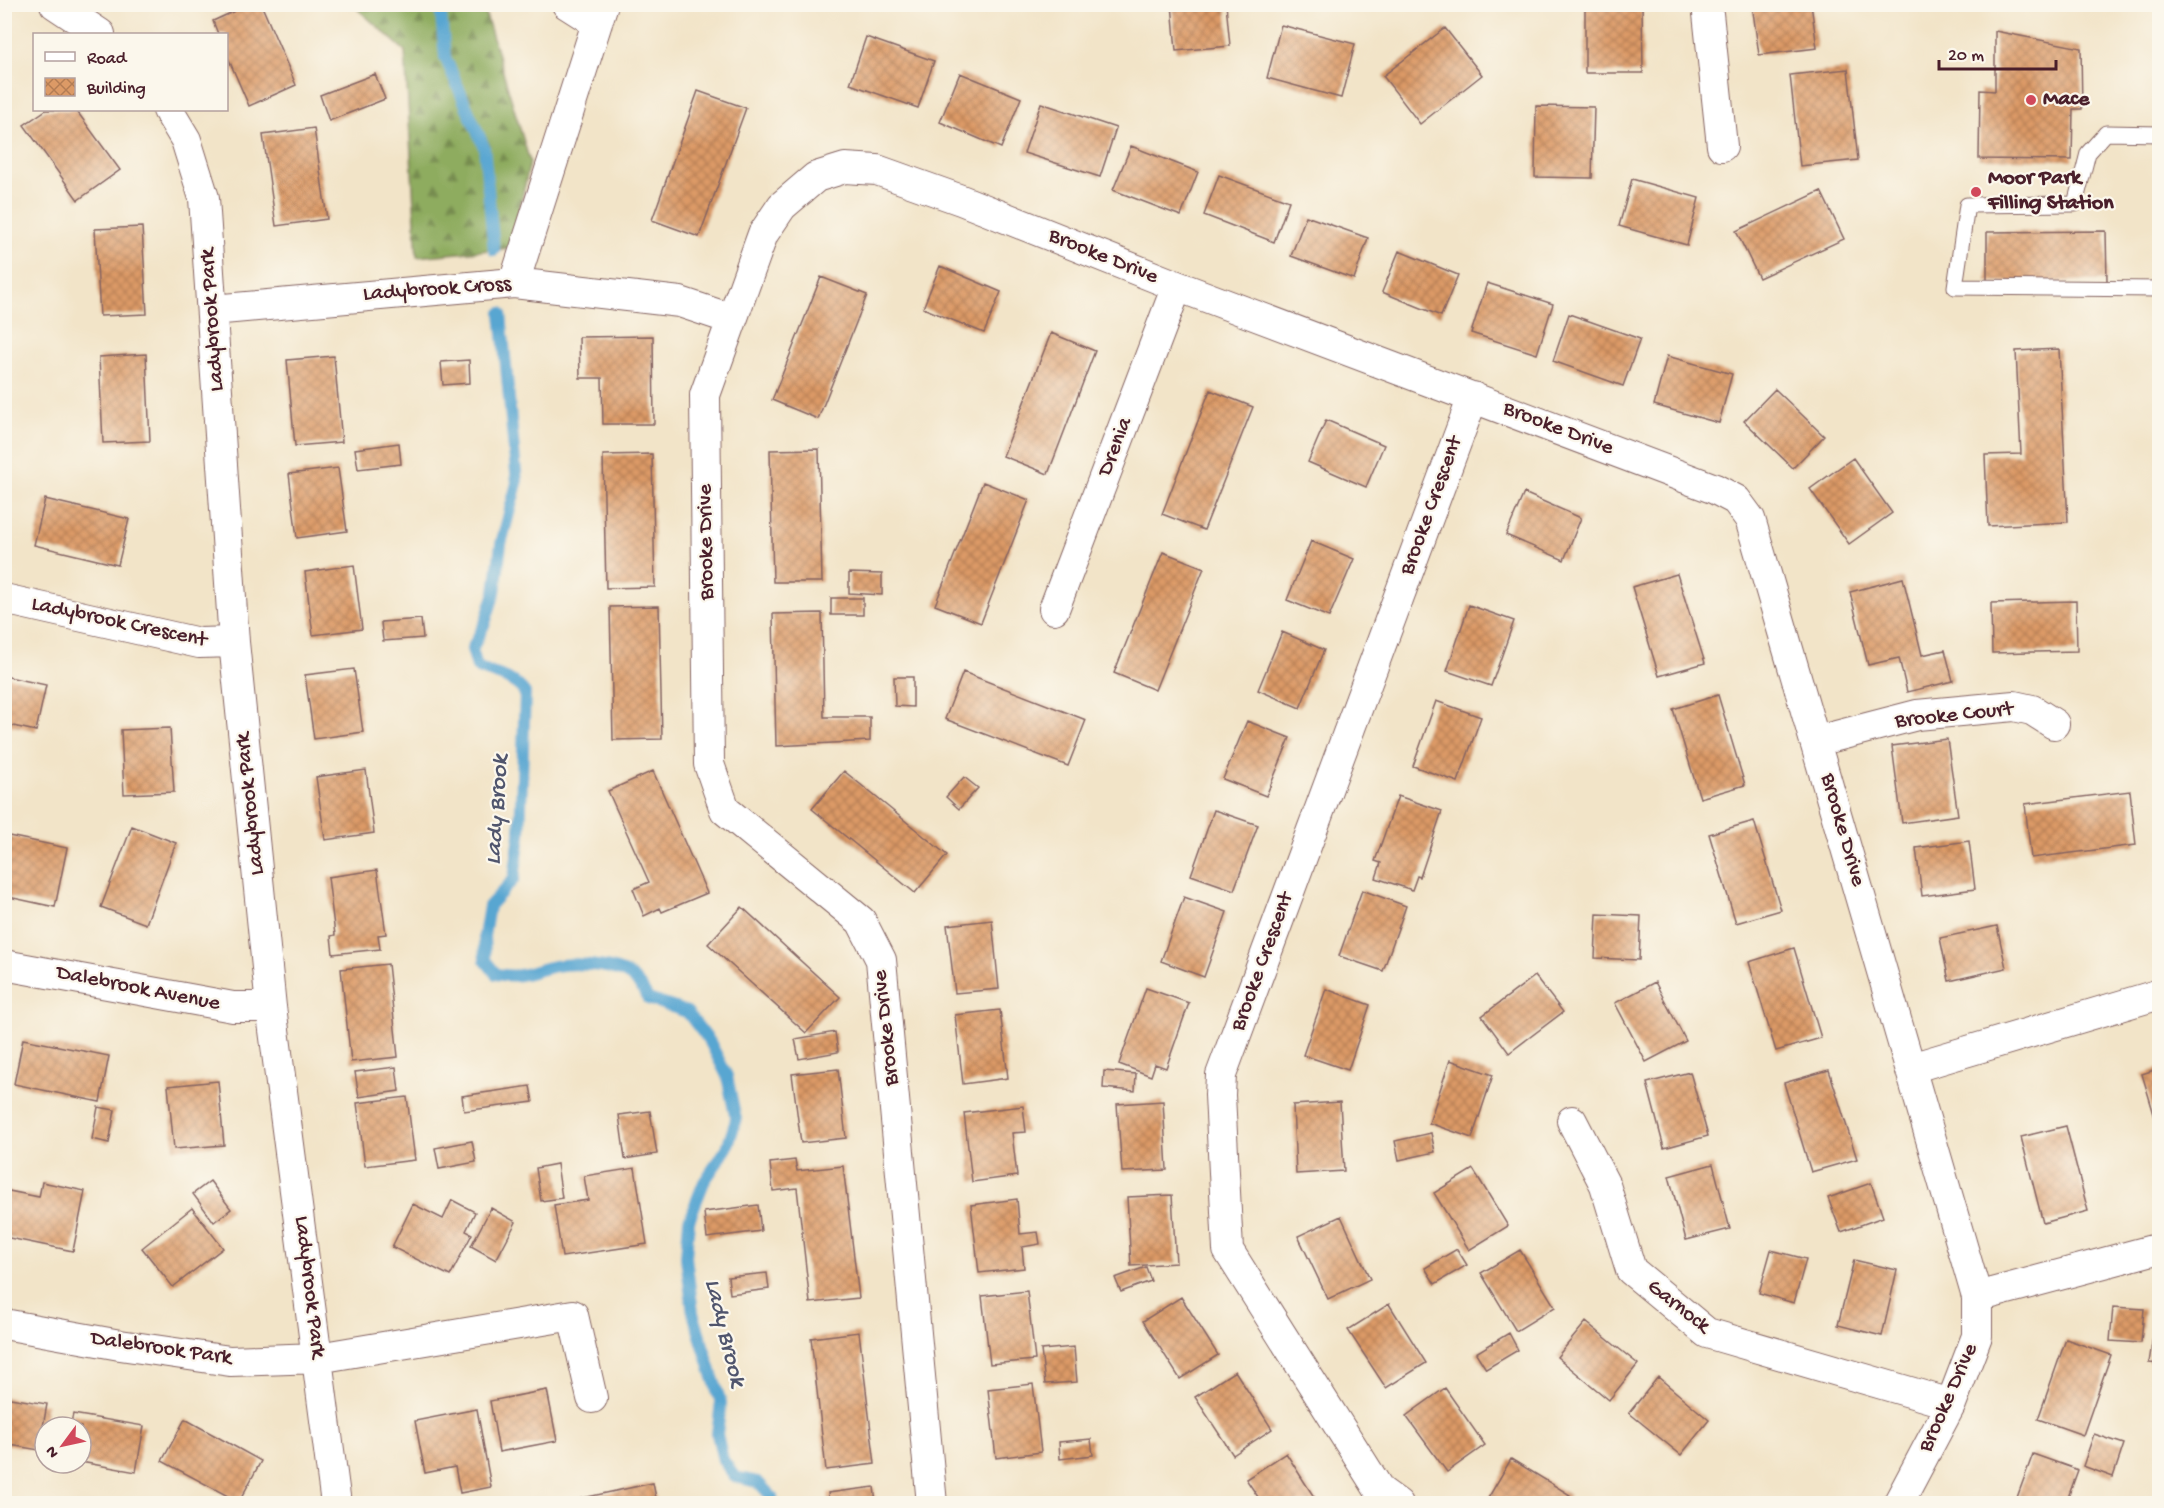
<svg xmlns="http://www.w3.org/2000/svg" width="2164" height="1508" viewBox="0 0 2164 1508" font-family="'Gochi Hand',sans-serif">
	<defs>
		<pattern id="forest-firs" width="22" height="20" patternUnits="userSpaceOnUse" patternTransform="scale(1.5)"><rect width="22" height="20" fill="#8eac5f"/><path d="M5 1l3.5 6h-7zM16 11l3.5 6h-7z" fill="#768b4f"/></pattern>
		<pattern id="building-cross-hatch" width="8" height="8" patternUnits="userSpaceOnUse" patternTransform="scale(1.5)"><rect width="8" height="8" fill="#dc9a66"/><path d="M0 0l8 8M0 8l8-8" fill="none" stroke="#b47d54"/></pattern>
	</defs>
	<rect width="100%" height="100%" fill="#fbf7ec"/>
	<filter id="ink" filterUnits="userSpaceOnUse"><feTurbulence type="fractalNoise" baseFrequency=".0167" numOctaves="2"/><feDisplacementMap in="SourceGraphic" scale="12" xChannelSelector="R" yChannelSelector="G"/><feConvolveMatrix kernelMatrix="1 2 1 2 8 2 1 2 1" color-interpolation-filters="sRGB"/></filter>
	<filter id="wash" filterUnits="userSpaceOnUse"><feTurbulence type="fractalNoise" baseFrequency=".008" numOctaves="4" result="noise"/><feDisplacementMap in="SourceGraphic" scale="24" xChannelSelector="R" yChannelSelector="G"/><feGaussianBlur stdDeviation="1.35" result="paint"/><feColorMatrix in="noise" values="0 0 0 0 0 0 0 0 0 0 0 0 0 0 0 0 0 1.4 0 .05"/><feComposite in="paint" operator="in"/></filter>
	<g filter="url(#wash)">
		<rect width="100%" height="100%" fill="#f2e4c8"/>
		<path fill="url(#forest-firs)" stroke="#6c6645" stroke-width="1.5" d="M353,5H483L530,162L511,248L417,257L405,51Z"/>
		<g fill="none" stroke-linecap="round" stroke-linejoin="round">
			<path stroke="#58a6d1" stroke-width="12" d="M440,4L445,57L484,147L494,250
				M501,313L517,483L501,544L495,592L485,623L472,649L477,667C494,675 514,677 525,693L520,835L514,879L489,906L484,936L485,960L496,974C523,979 530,971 555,966C574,962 605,965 623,972C635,977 643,989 648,999L687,1012L710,1042L727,1076L736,1120L727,1148L704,1182L689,1220L686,1257L693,1313L721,1403L717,1434L723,1460L735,1477L758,1482L772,1497L773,1504"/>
		</g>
		<g id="blocks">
			<path fill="url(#building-cross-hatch)" d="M250,4H261L296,85L249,106L226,53V34H218L213,21Z
				M1172,4H1226L1230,46L1176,51Z
				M1585,4H1642L1643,73H1585Z
				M1752,4H1811L1817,48L1759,55Z
				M1281,25L1355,44L1341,98L1267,78Z
				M1445,28L1482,75L1420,124L1383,76Z
				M1995,31L2081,48L2082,109H2073L2072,160L1979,159L1980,90L1995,91Z
				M866,37L934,61L918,108L850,84Z
				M1848,69L1858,160L1800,166L1790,75Z
				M960,73L1021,98L1001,148L940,122Z
				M375,74L385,99L329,121L320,95Z
				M698,91L746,108L699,237L652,220Z
				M1041,103L1116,128L1100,177L1024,153Z
				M1536,106L1594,107L1592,178L1535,177Z
				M46,110H76L120,170L78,200L24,125Z
				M314,128L327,219L276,226L263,135Z
				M1131,146L1198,172L1181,216L1113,190Z
				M1219,175L1289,201L1274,242L1204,215Z
				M1632,179L1699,198L1687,245L1619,226Z
				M1821,191L1844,239L1759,278L1736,231Z
				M1306,216L1368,238L1354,279L1291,256Z
				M142,227L147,314L100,316L95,229Z
				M2106,231L2107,281L1987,282V232Z
				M1399,251L1458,275L1441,316L1382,292Z
				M940,266L1001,292L984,333L923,308Z
				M821,277L867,295L818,419L772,400Z
				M1487,283L1553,304L1537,354L1471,333Z
				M1569,314L1640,339L1623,386L1553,361Z
				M1051,333L1095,351L1048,474L1003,456Z
				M653,336L654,424H603L602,378H580L579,337Z
				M2059,349L2068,522L1988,526L1985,455L2021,454L2016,351Z
				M146,354L150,441L103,443L99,357Z
				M334,356L342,442L295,446L287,360Z
				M1667,356L1732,374L1719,423L1654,405Z
				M469,360L470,383L443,385L441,362Z
				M1775,389L1824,436L1793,468L1744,421Z
				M1210,390L1253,407L1204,530L1162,514Z
				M1326,420L1384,445L1366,487L1308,462Z
				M399,443L401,464L358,469L355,449Z
				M819,449L822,582H773L770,450Z
				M652,454L655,587L606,588L603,455Z
				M1853,458L1892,513L1849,544L1810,489Z
				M338,468L347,531L297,538L289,474Z
				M983,482L1029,500L981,623L935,605Z
				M1524,493L1581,518L1564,560L1506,535Z
				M45,499L129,519L118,565L34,545Z
				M1311,541L1354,559L1329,617L1287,600Z
				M1163,552L1204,568L1155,690L1114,673Z
				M354,565L362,629L313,635L305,572Z
				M849,573L882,574V595L849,593Z
				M1677,574L1705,663L1659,676L1632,587Z
				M1903,578L1922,655L1945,650L1953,681L1907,692L1899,658L1868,665L1850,592Z
				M831,598H863V615H831Z
				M2076,601L2077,651L1992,653L1991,603Z
				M1469,605L1514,621L1491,686L1447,671Z
				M659,606L662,739L613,740L610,607Z
				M822,613L824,717H870V741L776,746L773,614Z
				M421,619L423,638L383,641L381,622Z
				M1282,632L1324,650L1300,708L1258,690Z
				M354,669L363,732L314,739L305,675Z
				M963,672L1086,720L1068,766L945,719Z
				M4,676L46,685L36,731L4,724Z
				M894,677H913V707L895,706Z
				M1718,695L1745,785L1700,798L1673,709Z
				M1436,701L1481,717L1458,782L1413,766Z
				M1247,721L1290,738L1266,796L1223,779Z
				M170,728L174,792L124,794L121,730Z
				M1947,739L1958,815L1902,823L1892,746Z
				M366,770L374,833L325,840L316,777Z
				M653,771L707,893L662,912L660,908L644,916L633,889L649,882L608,791Z
				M844,771L947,855L915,893L812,809Z
				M964,777L978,788L959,809L946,797Z
				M2130,791L2136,845L2031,858L2025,804Z
				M1398,796L1442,811L1420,877L1417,876L1412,890L1376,878L1381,863L1375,861Z
				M1214,810L1258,825L1234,890L1191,875Z
				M1754,821L1781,910L1736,923L1709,834Z
				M132,826L176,843L146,924L101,907Z
				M4,835L67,848L55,907L4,896Z
				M1969,841L1975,889L1922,896L1916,848Z
				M377,870L386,934L378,935L380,949L333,954L331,936L335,935L328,877Z
				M1362,890L1406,906L1383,971L1339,956Z
				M1184,897L1227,912L1204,977L1161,961Z
				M742,907L840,997L806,1033L708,944Z
				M1597,914L1641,916L1639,960L1595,958Z
				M992,920L999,989L955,993L947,925Z
				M1997,926L2006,968L1949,981L1940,938Z
				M1794,948L1821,1038L1776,1051L1749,962Z
				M388,964L398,1057L351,1062L341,969Z
				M1535,976L1563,1012L1509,1053L1482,1016Z
				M1655,982L1686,1041L1646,1062L1615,1003Z
				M1146,988L1189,1003L1166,1068L1155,1064L1151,1076L1119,1064Z
				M1326,989L1370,1005L1348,1070L1303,1055Z
				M1000,1010L1008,1078L963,1084L955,1015Z
				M835,1032L838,1052L799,1059L795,1039Z
				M23,1039L109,1056L100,1102L14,1084Z
				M1450,1060L1493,1075L1472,1138L1429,1123Z
				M396,1067L399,1091L359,1097L355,1072Z
				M2160,1068V1131H2159L2142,1074Z
				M838,1069L846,1138L801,1143L792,1074Z
				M1829,1070L1857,1159L1811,1172L1784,1083Z
				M1104,1071L1136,1074L1135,1091L1103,1088Z
				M1690,1072L1708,1136L1664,1148L1647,1083Z
				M218,1081L224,1145L174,1149L168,1086Z
				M530,1086L533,1102L464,1111L462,1096Z
				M407,1097L415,1160L365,1166L357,1103Z
				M1163,1101L1167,1170L1122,1172L1117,1104Z
				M1340,1102L1344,1171L1296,1174L1293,1105Z
				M1023,1106L1026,1132L1012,1133L1017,1176L972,1182L964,1113Z
				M98,1107L115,1110L109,1143L92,1139Z
				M650,1111L657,1154L625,1159L619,1115Z
				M2066,1126L2088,1211L2043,1223L2021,1137Z
				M1431,1133L1435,1152L1399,1160L1395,1141Z
				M472,1141L476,1162L439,1169L435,1148Z
				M795,1160L797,1171L843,1166L859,1298L810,1303L797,1188L773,1191L770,1163Z
				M557,1164L562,1198L541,1201L536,1168Z
				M1713,1164L1730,1229L1686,1240L1669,1176Z
				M635,1168L647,1244L562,1257L554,1205L588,1200L584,1176Z
				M1473,1169L1508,1226L1469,1250L1434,1193Z
				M210,1181L231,1209L214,1222L193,1194Z
				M42,1182L85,1191L73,1251L4,1237V1190L39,1197Z
				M1871,1183L1883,1217L1841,1232L1828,1198Z
				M1172,1195L1176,1263L1131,1266L1127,1197Z
				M1017,1199L1020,1234L1038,1232L1040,1244L1022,1247L1024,1268L979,1273L971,1205Z
				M452,1200L475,1212L466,1231L472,1234L450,1276L392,1247L413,1204L443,1219Z
				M758,1205L761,1231L707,1238L704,1212Z
				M192,1208L223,1248L173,1287L142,1248Z
				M491,1208L516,1222L496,1260L471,1246Z
				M1341,1216L1370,1279L1328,1299L1298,1236Z
				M1457,1249L1467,1265L1435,1284L1425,1268Z
				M1520,1250L1555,1307L1516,1331L1481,1273Z
				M1771,1250L1806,1259L1794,1303L1759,1293Z
				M1854,1260L1897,1270L1882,1336L1838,1325Z
				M1146,1267L1151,1281L1121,1292L1115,1278Z
				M767,1273L769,1289L730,1294L728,1277Z
				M1027,1291L1035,1360L990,1364L982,1296Z
				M1181,1297L1218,1355L1180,1379L1143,1321Z
				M1389,1304L1426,1363L1386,1388L1348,1330Z
				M2113,1307L2144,1309L2141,1343L2110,1341Z
				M2157,1310L2160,1311V1364L2149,1363Z
				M1586,1322L1638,1364L1609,1400L1557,1357Z
				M859,1332L875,1464L826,1470L811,1338Z
				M1509,1333L1518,1350L1486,1369L1476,1353Z
				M2066,1339L2111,1355L2083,1435L2038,1419Z
				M1074,1347L1077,1382L1045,1384L1041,1350Z
				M1235,1371L1272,1429L1233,1455L1195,1397Z
				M1658,1377L1709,1420L1681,1455L1629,1413Z
				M1033,1384L1041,1452L996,1458L988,1389Z
				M1445,1388L1485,1445L1447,1472L1406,1416Z
				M547,1390L557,1441L499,1452L490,1401Z
				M4,1397L47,1404L39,1450L4,1444Z
				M477,1409L491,1487L460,1493L455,1467L425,1473L415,1421Z
				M73,1414L144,1426L136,1472L81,1462V1427H70Z
				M185,1419L261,1461L239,1502L162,1461Z
				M2094,1434L2124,1444L2113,1477L2083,1466Z
				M1091,1439L1093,1455L1060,1459L1059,1442Z
				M1286,1453L1305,1483L1318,1503H1262L1246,1479Z
				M2033,1454L2078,1470L2066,1503H2015Z
				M1511,1459L1570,1495L1565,1503H1493L1487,1500Z
				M653,1483L657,1503H579L578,1499Z
				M874,1487L876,1503H829L828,1493Z"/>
		</g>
	</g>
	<g filter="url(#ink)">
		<use href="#blocks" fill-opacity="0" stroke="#856462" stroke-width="1.5"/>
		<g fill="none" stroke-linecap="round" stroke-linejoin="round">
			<defs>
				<path id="service" d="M2160,134L2106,133L2088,153L2075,204L1967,205L1955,287L2160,289"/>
				<path id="minor" d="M55,4L100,34
					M567,4L597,23
					M1707,4L1722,146
					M168,110L186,140L204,198L234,642L271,1007L336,1504
					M514,283L603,4
					M212,310L514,283L680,302L731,319
					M4,599L199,643L234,642
					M1054,609L1177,286
					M1817,741L1917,715L2014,706L2032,710L2054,724
					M4,965L233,1007H271
					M1911,1068L2160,994
					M1572,1121L1605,1185L1631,1270L1707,1333L1951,1404
					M1977,1297L2160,1248
					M4,1324L120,1345L230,1361L318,1358L573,1315L592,1398
					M932,1504L881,960L861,921L725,810L709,764L705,395L763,234L782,206L816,177L845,168L877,170L961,200L1177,286L1715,489L1736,500L1750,519L1977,1297V1336L1951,1404L1898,1504
					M1398,1504L1380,1491L1228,1250L1220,1095L1221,1075L1473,397"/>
			</defs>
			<use href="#service" stroke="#856462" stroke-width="17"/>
			<use href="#minor" stroke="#856462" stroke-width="32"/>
			<use href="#service" stroke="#fff" stroke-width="15"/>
			<use href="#minor" stroke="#fff" stroke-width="30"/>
		</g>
	</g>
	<g fill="#d1495b" stroke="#fbf7ec" stroke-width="2">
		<circle cx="2031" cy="100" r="6"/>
		<circle cx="1976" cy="192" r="6"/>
	</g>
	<g text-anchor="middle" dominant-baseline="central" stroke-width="4.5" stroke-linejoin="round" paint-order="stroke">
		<g font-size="22" font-weight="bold" fill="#4a1f2b" stroke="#fbf7ec" text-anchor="start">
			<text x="2043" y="100">Mace</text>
			<text x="1988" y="179">Moor Park<tspan x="1988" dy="25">Filling Station</tspan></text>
		</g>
		<g font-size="22" fill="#4a1f2b" stroke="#fbf7ec">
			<text transform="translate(1103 257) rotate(22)">Brooke Drive</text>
			<text transform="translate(437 290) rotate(-4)">Ladybrook Cross</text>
			<text transform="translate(213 320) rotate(-94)">Ladybrook Park</text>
			<text transform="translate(1558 429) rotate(21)">Brooke Drive</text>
			<text transform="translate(1116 447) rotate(-69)">Drenia</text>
			<text transform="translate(1432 506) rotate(-70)">Brooke Crescent</text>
			<text transform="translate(707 542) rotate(-91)">Brooke Drive</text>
			<text transform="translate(119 623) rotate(12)">Ladybrook Crescent</text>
			<text transform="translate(1954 716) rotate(-6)">Brooke Court</text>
			<text transform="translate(251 804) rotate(-96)">Ladybrook Park</text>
			<text transform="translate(1842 830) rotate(74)">Brooke Drive</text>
			<text transform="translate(1263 962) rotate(-70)">Brooke Crescent</text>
			<text transform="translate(138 989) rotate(11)">Dalebrook Avenue</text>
			<text transform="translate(887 1028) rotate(-96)">Brooke Drive</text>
			<text transform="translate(309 1287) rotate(83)">Ladybrook Park</text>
			<text transform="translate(1678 1307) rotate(38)">Garnock</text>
			<text transform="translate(161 1349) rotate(8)">Dalebrook Park</text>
			<text transform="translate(1949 1398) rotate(-66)">Brooke Drive</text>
		</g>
		<g font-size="24" font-style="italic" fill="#50556d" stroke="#fbf7ec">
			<text transform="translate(498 810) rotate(-86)">Lady Brook</text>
			<text transform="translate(724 1333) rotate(76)">Lady Brook</text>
		</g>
	</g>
	<rect width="2164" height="1508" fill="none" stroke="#fbf7ec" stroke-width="24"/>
	<rect x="33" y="33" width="195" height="78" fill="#fbf7ec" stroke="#b4a19f" stroke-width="1.5"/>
	<rect x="45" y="52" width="30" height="9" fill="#ffffff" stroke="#b4a19f" stroke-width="1.5"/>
	<text x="87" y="63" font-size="18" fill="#4a1f2b">Road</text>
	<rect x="45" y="78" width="30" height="18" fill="url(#building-cross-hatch)" stroke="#b4a19f" stroke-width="1.5"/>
	<text x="87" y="93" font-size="18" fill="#4a1f2b">Building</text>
	<g transform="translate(63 1445) rotate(237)"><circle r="28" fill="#fbf7ec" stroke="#b4a19f" stroke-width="1.5"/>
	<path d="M0-4.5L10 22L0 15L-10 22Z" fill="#d1495b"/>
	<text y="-9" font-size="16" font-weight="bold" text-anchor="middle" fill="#4a1f2b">N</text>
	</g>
	<path d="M1939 60v9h117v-9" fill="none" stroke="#4a1f2b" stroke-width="3"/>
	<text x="1948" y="60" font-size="18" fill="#4a1f2b" stroke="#fbf7ec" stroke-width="4.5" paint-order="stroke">20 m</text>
</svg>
